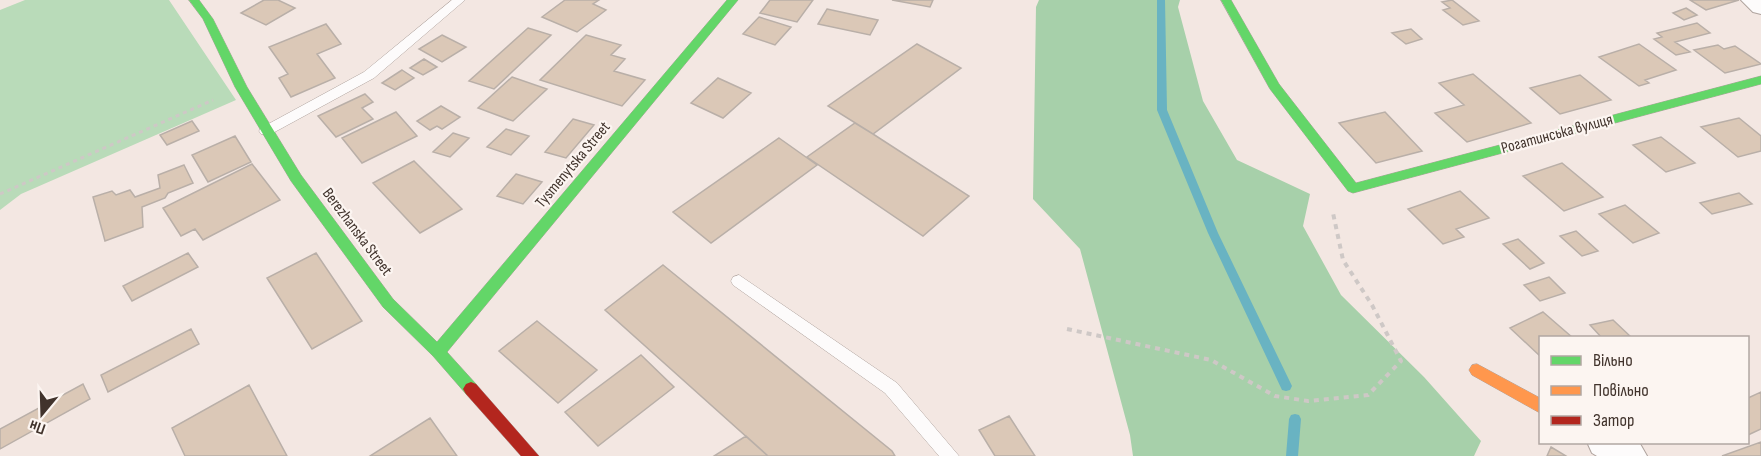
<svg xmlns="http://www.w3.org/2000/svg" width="1761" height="456" viewBox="0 0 1761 456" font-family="'Sofia Sans Condensed',sans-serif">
	<rect width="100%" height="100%" fill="#f3e7e2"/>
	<path fill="#b9dbb9" d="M25,0H169L236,100L21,194L0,210V10Z"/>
	<path fill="#a7d0aa" d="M1039,0H1180L1178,7L1203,101L1237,160L1310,194L1303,226L1341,295L1424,377L1481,441L1474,456H1133L1130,435L1080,249L1033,199L1036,7Z"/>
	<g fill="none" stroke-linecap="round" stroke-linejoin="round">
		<path fill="#69b3c2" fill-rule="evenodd" d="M1157,0H1165L1167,110L1218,233L1292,386L1290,390L1286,391L1282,390L1208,233L1157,110Z
			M1295,414L1299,415L1301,419L1298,456H1286L1289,419L1291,415Z"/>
	</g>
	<path fill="#dbc8b7" stroke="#b9afa8" stroke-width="1.5" d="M264,0H278L295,8L266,25L241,13Z
		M565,0H599L593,4L606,10L577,32L542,17Z
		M770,0H813L797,22L760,13Z
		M892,0H933L930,7Z
		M1452,0L1479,21L1463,25L1443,10L1450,8L1442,2Z
		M1690,0H1739L1706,10Z
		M1686,8L1697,15L1684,20L1673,13Z
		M827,9L878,20L870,35L818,24Z
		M759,17L791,27L775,45L743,34Z
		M1697,23L1710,33L1675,42L1690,52L1676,55L1654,39L1662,37L1657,33Z
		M326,24L341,44L317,54L335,78L291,97L279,78L288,74L269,47Z
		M528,28L551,35L494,89L469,81Z
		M1411,29L1422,39L1406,44L1392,33Z
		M442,35L466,47L442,62L419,49Z
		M586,35L621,45L611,55L625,59L614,71L645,80L622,106L540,80Z
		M917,44L961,68L873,134L828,106Z
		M1639,44L1676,70L1645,80L1649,83L1639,86L1599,57Z
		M1718,45L1724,49L1735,46L1761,64L1725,73L1694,50Z
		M424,59L437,67L423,75L410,68Z
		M402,70L414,78L395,90L382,83Z
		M1473,74L1531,123L1467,142L1435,113L1464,105L1439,83Z
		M1580,75L1611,100L1560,114L1530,88Z
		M512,77L547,89L513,121L478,108Z
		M718,78L751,93L723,118L691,103Z
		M365,94L373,102L362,108L373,119L336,137L318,116Z
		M441,106L460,117L442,129L437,126L430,130L417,121Z
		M396,112L417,136L362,163L342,138Z
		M1385,112L1422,151L1376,163L1339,123Z
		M1739,118L1761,136V151L1738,157L1701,127Z
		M573,119L594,125L566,158L545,152Z
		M192,121L199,131L167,145L160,135Z
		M855,123L873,134L969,196L923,236L807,157Z
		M506,129L529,136L511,155L487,147Z
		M453,133L469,138L450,157L433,152Z
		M235,136L251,162L208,182L192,155Z
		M1661,137L1695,163L1666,172L1633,145Z
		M779,138L817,165L711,243L673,212Z
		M414,161L462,209L420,233L373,183Z
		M1562,163L1603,197L1564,211L1523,176Z
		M252,164L280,200L203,240L195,229L181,236L163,208Z
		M184,165L193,183L168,193L165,198L142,207L143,227L105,241L93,197L112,191L116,195L130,190L135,197L160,188L158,175Z
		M516,174L542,182L523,204L497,196Z
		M1460,191L1489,218L1456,229L1464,237L1443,244L1408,209Z
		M1739,193L1752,204L1712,214L1700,203Z
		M1625,205L1659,233L1633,243L1599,214Z
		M1576,231L1598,251L1582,256L1560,236Z
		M1518,239L1544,263L1530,269L1503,244Z
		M188,253L198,267L132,301L123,286Z
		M316,253L362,321L312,349L267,278Z
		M663,265L892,451L895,456H768L605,310Z
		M1549,277L1565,293L1540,301L1524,285Z
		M1543,312L1573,338H1540V356L1510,328Z
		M1613,320L1630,336L1602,338L1590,325Z
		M537,321L597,370L558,403L499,351Z
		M191,329L199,344L108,392L101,375Z
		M641,355L674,387L598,446L565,412Z
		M83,384L90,399L0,449V429Z
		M249,385L287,456H185L172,428Z
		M1761,392V429L1748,435V398Z
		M1009,416L1035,456H995L979,430Z
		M430,418L457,456H370Z
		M746,436L768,456H714Z
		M1761,442V456H1722Z
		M1551,447L1566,456H1547Z"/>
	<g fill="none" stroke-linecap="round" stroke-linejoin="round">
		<defs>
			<path id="lane" d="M452,0H465L374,78L271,134H261L259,131L261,128L364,72Z
				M739,275L897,383L959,456H939L885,393L733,285L731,281L733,277Z"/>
			<path id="street" d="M1741,0H1761V14L1753,12Z
				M1587,442H1639L1647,456H1597L1592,453Z"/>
			<path id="fast" d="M189,0H199L213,19L247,87L301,175L393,299L437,342L727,0H738L447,352L476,384L479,389L476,394L471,396L466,394L433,356L383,307L291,181L235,87L203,19Z
				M1221,0H1231L1279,84L1356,183L1761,76V84L1353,193L1348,191L1270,89Z"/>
			<path id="slow" d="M1477,364L1540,398V413L1472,375L1469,370L1472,365Z"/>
			<path id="jam" d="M471,382L476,384L539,456H521L466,394L463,389L466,384Z"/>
		</defs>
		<use href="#lane" stroke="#afa39e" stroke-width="1"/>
		<use href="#street" stroke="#afa39e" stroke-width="2"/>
		<use href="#fast" stroke="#afa39e" stroke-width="1"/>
		<use href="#slow" stroke="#afa39e" stroke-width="1"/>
		<use href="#jam" stroke="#afa39e" stroke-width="1"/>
		<path stroke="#cec8c6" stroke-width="3" stroke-dasharray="4 4" stroke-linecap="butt" d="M0,194L213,100"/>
		<path stroke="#cec8c6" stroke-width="4" stroke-dasharray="5 5" stroke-linecap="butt" d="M1067,329L1211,360L1275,396L1308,401L1368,395L1401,361L1372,305L1343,260L1333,213"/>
		<use href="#lane" fill="#fdfbfb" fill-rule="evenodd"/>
		<use href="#street" fill="#fdfbfb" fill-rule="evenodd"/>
		<use href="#fast" fill="#63d668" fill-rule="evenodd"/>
		<use href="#slow" fill="#ff974d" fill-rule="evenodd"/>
		<use href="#jam" fill="#b3261e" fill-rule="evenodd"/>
	</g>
	<g text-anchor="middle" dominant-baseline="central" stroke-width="4.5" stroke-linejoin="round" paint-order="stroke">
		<g font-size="16" fill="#41332c" stroke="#fcf5f1">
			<text transform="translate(1557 134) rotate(-15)">Рогатинська вулиця</text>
			<text transform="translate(573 165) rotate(-50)">Tysmenytska Street</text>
			<text transform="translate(357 232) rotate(53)">Berezhanska Street</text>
		</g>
	</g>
	<rect x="1539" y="336" width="210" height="108" fill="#fcf5f1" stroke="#b1a7a2" stroke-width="1.5"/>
	<rect x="1551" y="356" width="30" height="9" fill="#63d668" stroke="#b1a7a2" stroke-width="1.5"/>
	<text x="1593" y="366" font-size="18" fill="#41332c">Вільно</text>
	<rect x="1551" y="386" width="30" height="9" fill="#ff974d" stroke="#b1a7a2" stroke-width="1.5"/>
	<text x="1593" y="396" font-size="18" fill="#41332c">Повільно</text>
	<rect x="1551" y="416" width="30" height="9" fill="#b3261e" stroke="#b1a7a2" stroke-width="1.5"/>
	<text x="1593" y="426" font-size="18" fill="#41332c">Затор</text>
	<g transform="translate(42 414) rotate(199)" stroke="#fcf5f1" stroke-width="4.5" paint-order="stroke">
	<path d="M0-4.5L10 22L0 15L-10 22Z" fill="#41332c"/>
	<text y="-9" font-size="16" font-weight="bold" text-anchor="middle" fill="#41332c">Пн</text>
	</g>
</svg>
